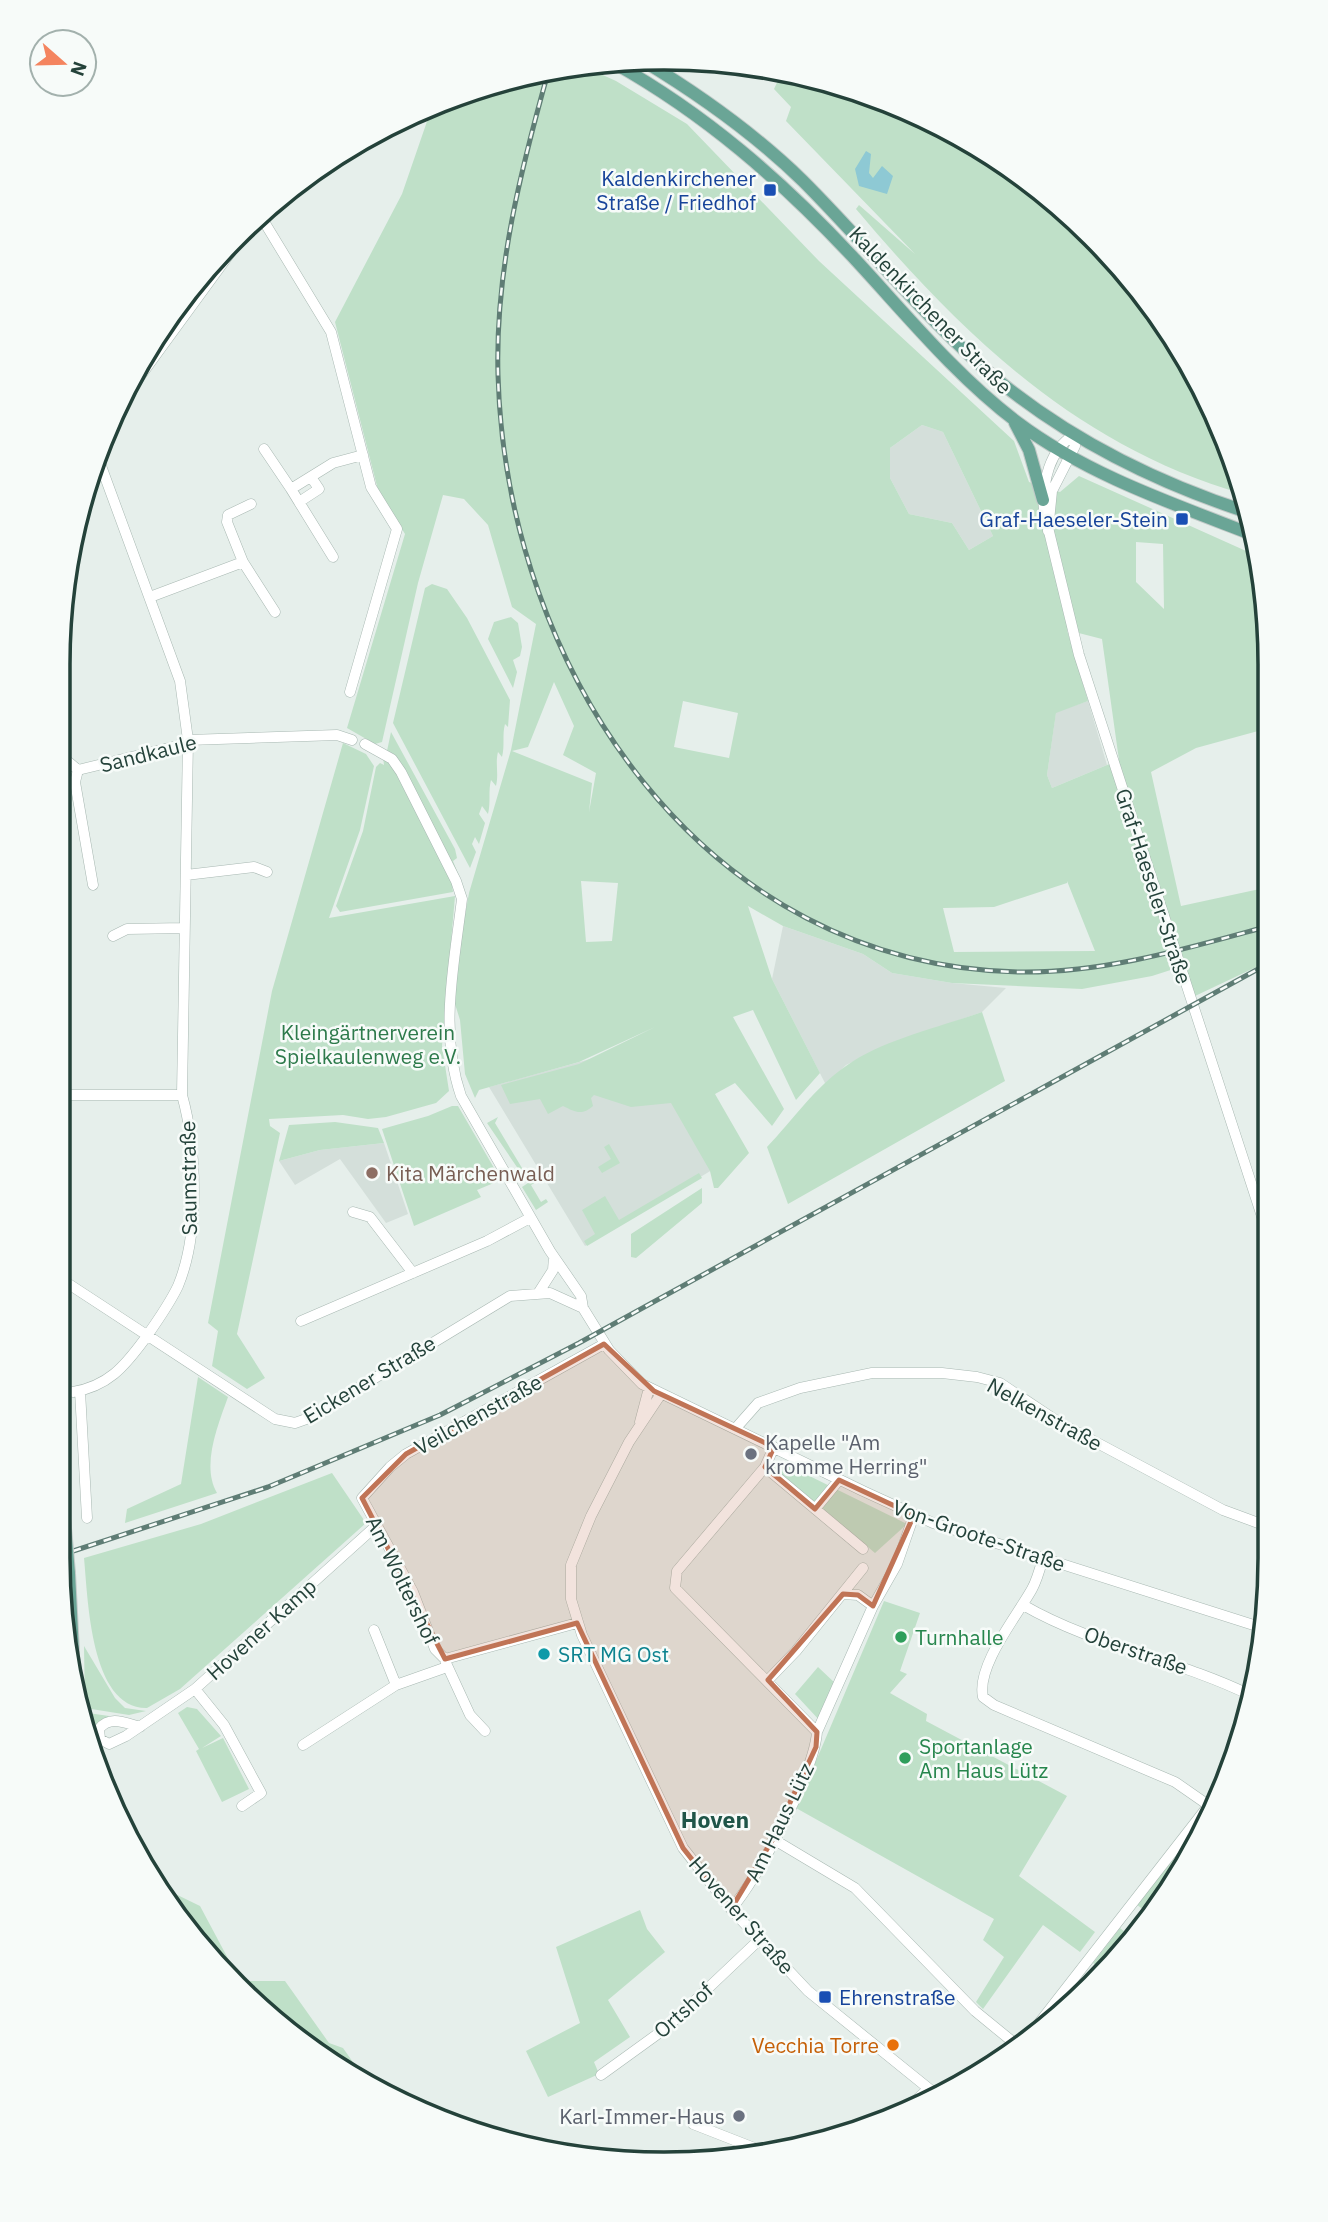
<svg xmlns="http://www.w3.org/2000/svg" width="1328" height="2222" viewBox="0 0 1328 2222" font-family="'IBM Plex Sans',sans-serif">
	<rect width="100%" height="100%" fill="#e6efeb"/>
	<path fill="#d4dfda" d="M922,425L943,432L993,536L969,550L952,523L909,514L890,478V448Z
		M1088,701L1107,765L1052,788L1047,775L1056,712Z
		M783,926L863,954L892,973L952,983L1006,988L982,1012L891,1044L846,1065L826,1085L772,979Z
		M648,1043L712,1170L585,1246L489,1087Z
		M384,1143L408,1214L386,1223L340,1159L295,1185L279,1161L320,1150Z"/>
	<path fill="#bfe0c8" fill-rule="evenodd" d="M583,66L616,81L687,124L819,261L1014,441L1029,482L1060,492L1079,476L1255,555L1269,624V728L1196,748L1151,772L1181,906L1269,887V961L1195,996L1183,966L1152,976L1082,989L952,983L892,973L863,954L783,926L748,906L772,979L820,1073L796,1100L753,1010L733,1017L784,1109L772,1126L735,1083L715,1094L749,1153L718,1188H714L710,1171L671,1103L631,1107L594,1095L591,1098L593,1106C582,1116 575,1112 563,1106L548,1114L540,1099L510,1104L501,1085L579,1064L655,1027L579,1062L479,1090L475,1098L465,1074L460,1020L455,1004L459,948L469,893L511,750L536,624L512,607L488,525L464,499L443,495L418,583L382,742L375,744L347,728L405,534L378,490L335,322L402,194L433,104L546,69ZM922,425L943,432L993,536L969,550L952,523L909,514L890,478V448ZM1136,542L1163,544L1164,609L1136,582ZM1067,630L1102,639L1119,760L1052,788L1047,775L1056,713L1088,701ZM554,682L574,726L563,755L596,773L589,812L592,783L512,751L528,747ZM683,701L738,713L729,758L674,747ZM581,881L618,883L612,941L586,942ZM1067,881L1095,951L954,952L943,908L994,907L1067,883Z
		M778,69L896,104L1001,160L1120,264L1189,361L1238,469L1243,494C1079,447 963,336 856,209L859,205L915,254L786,121L791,107L774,89L781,74Z
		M432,584L447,589L467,618L510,700L508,727L505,724C502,735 505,745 502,757L498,752C495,764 499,773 496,786L491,780C488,792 491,801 488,814L482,806L479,814L485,823L479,844L475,837L472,844L476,852L470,868L393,723L425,588Z
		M511,617L518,623L522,647L520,656L513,660L517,672L513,688L488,639L494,622Z
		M391,732L455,849L457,858L453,861L459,876L387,751Z
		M343,743L366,754L374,766L360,830L329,918L455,896L442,1046L449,1091L436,1103L386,1117L368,1119L343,1115L269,1119L270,1126L280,1133L237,1334L265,1378L247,1389L212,1366L218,1331L208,1323L272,991Z
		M383,756L392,765L451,877L453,892L340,912L336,906L363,831L376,767L380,763L384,765Z
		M982,1012L1005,1081L788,1204L767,1147C792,1121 816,1086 846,1066C882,1040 940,1027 982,1012Z
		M452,1106H458L501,1180L477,1190L481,1197L414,1226L382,1129L428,1116Z
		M498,1117L495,1123L522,1168H528L521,1173L487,1123Z
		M335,1122L378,1128L384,1143L320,1150L279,1161L289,1125Z
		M609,1144L620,1163L602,1173L598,1167L611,1159L604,1147Z
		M699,1173L702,1178L587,1246L584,1241L595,1234L582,1210L605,1196L619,1220Z
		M534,1179L536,1182L531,1185L541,1202L546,1199L548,1202L536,1210L522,1187Z
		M702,1188V1203L636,1258L631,1257V1234Z
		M198,1377L228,1397C218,1425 201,1466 217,1493L125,1523L127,1509L181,1484Z
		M779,1461L907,1524L875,1553L773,1467Z
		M332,1473L366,1523L180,1689L147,1708C90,1709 88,1598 84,1558L201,1524Z
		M884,1601L920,1613L900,1671L907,1674L890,1693L927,1714L926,1721L1067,1796L1019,1876L1095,1932L1080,1952L1043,1925L983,2009L976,2002L1004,1957L983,1940L994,1919L796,1808Z
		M84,1646L115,1698L125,1708L146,1711L129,1715L85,1708Z
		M818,1667L836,1684L821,1722L795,1694Z
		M187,1707L197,1709L221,1736L202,1748L223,1738L249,1789L222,1802L196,1751L199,1749L178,1713Z
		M88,1713L109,1716L97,1724L88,1723L87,1736L84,1715Z
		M1202,1826L1168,1895L1150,1915L1136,1904Z
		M161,1887L200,1906L240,1981H285L329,2043L343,2048L362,2075L295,2039L183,1927Z
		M640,1910L647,1929L665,1952L608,2000L630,2037L594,2062L599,2074L548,2097L526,2051L580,2023L556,1947Z
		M1120,1928L1130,1936L1100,1968L1093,1963Z"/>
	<path fill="#8ec9d4" d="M866,151L871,154L869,173L873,178L882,166L893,176L887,194L859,186L855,169Z"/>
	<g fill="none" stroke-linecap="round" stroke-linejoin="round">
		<defs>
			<path id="minor" d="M260,215L331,332L371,487L397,529L350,692
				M125,397L255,219
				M264,449L291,489
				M311,477L319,489L299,502L291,489L333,463L363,455
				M299,502L333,557
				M251,504L228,515L227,522L243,562L275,612
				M1048,531L1052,491L1075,446L1074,435C1049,450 1042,483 1044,511L1079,655L1269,1238
				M150,597L243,562
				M365,744L392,759L401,772L456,881L462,899C454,965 439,1032 461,1096L550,1251L581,1296L583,1308
				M59,754L78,770
				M78,770L177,746L188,740L337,735L352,740
				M78,770L75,782L93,885
				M186,875L254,867L267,872
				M113,936L127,929L184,928
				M58,1095H182
				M353,1212L370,1217L413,1273
				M58,1277L275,1419L295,1423L309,1418L510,1296L550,1293L583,1308L609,1350L642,1384L863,1491L933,1523L1263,1628
				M539,1292L553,1270L554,1257
				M301,1321L487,1241L530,1218
				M80,1391L87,1518
				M73,1392C108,1386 124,1367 144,1340C156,1323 169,1305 178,1286C200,1233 197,1149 182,1095L188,740L180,681L97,455
				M661,1394L629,1442L591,1516L571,1565V1599L582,1635L683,1848L731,1909L808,1991L933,2092
				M640,1422L649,1388
				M735,1429L758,1403L800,1388L872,1373H942L977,1377L1000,1383L1060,1423L1223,1510L1269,1527
				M765,1467L863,1549
				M815,1509L839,1480
				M1043,1558C1040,1569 1037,1580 1032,1589C1017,1616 976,1666 983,1697L994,1705L1175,1782L1211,1807
				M843,1594L858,1595L873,1606
				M1023,1605C1094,1646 1176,1659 1250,1695
				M577,1623L445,1659L435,1649L413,1592L362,1498L390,1467L406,1454L604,1344
				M1260,1627L1269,1597
				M374,1630L396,1685
				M446,1663L470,1715L485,1731
				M768,1680L796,1651L863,1568
				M195,1689L224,1725L261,1793L242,1806
				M140,1727C125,1723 110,1715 99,1729L100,1739L109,1744L126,1736L195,1689L377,1525
				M817,1732L873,1606L897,1564L914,1515
				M303,1745L396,1685L447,1667
				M773,1839L855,1888L975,2011L1019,2047
				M731,1909C758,1879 814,1772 817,1732L675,1588L677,1571L765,1467L774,1447
				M1022,2045L1219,1792
				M601,2075L666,2028L760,1939
				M914,2102L928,2089
				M693,2124L757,2149"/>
			<path id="major" d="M642,60C700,95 755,134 803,181C869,247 928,322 1000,382C1073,441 1158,483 1247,512
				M614,63C705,114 781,180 852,256C905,313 955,375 1017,422C1086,474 1171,503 1251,534
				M1015,423L1029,450L1043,500
				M58,1455L66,1539
				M69,1573L73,1652"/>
		</defs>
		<use href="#minor" stroke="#a8b8b2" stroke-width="11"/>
		<use href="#major" stroke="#c2cac8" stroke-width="14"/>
		<use href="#minor" stroke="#fff" stroke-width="10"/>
		<use href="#major" stroke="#6aa596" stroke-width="12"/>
		<defs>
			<path id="rail" d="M549,69C521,169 495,270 498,375C506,669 703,967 1021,972C1106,973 1188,948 1269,926
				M58,1556L268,1487L440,1415L579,1343L1269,963"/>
		</defs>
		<use href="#rail" stroke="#5f7d75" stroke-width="5"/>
		<use href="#rail" stroke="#f7fbf9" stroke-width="2.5" stroke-dasharray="8" stroke-linecap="butt"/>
		<defs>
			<path id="major-bridge" d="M66,1539L69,1573"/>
		</defs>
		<use href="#major-bridge" stroke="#c2cac8" stroke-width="14" stroke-linecap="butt"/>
		<use href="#major-bridge" stroke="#6aa596" stroke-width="12"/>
	</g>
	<path fill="#c07456" fill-opacity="0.2" stroke="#c07456" stroke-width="5" stroke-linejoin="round" d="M604,1344L654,1391L774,1447L765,1467L815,1509L839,1480L914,1515L873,1606L858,1595L843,1594L768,1680L817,1732L816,1747L773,1839L731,1909L683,1848L577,1623L445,1659L362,1498L406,1454Z"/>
	<g fill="#1a4fb4" stroke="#f7fbf9" stroke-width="2.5">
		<rect x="763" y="183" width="14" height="14" rx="3.5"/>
		<rect x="1175" y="512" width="14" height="14" rx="3.5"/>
		<rect x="818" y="1990" width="14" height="14" rx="3.5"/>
	</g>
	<circle fill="#8d6e63" stroke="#f7fbf9" stroke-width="2.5" cx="372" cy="1173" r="7"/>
	<g fill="#6b7280" stroke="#f7fbf9" stroke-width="2.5">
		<circle cx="751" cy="1454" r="7"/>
		<circle cx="739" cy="2116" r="7"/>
	</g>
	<g fill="#2e9e5b" stroke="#f7fbf9" stroke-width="2.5">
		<circle cx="901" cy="1637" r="7"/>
		<circle cx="905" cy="1758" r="7"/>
	</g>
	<circle fill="#0f9aa8" stroke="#f7fbf9" stroke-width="2.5" cx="544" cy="1654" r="7"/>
	<circle fill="#e8710a" stroke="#f7fbf9" stroke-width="2.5" cx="893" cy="2045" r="7"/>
	<g text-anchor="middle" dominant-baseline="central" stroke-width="5" stroke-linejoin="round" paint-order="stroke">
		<g font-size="21" fill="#164399" stroke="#f7fbf9" text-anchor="end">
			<text x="756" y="178">Kaldenkirchener<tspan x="756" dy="24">Straße / Friedhof</tspan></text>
			<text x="1168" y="519">Graf-Haeseler-Stein</text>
			<text x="839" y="1997" text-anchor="start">Ehrenstraße</text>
		</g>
		<g font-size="21" fill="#24423a" stroke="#f7fbf9">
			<text transform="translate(931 310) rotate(46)">Kaldenkirchener Straße</text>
			<text transform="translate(148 753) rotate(-14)">Sandkaule</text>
			<text transform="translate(1154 886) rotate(72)">Graf-Haeseler-Straße</text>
			<text transform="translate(188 1178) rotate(-91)">Saumstraße</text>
			<text transform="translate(369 1379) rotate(-31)">Eickener Straße</text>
			<text transform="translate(478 1414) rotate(-29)">Veilchenstraße</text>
			<text transform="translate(1045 1414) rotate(29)">Nelkenstraße</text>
			<text transform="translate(979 1535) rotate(19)">Von-Groote-Straße</text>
			<text transform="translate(403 1580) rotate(64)">Am Woltershof</text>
			<text transform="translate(261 1629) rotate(-42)">Hovener Kamp</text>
			<text transform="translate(1136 1650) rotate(19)">Oberstraße</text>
			<text transform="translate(779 1822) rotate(-64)">Am Haus Lütz</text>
			<text transform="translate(742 1915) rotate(49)">Hovener Straße</text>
			<text transform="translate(683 2010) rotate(-42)">Ortshof</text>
		</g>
		<g font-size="21" fill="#2d7a4b" stroke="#f7fbf9">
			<text x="368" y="1032">Kleingärtnerverein<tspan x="368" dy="24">Spielkaulenweg e.V.</tspan></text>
		</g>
		<g font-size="21" fill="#785e54" stroke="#f7fbf9" text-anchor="start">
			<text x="386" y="1173">Kita Märchenwald</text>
		</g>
		<g font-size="21" fill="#5b616d" stroke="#f7fbf9" text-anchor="start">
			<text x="765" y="1442">Kapelle "Am<tspan x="765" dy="24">kromme Herring"</tspan></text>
			<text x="725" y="2116" text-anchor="end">Karl-Immer-Haus</text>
		</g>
		<g font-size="21" fill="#27864d" stroke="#f7fbf9" text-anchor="start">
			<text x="915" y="1637">Turnhalle</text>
			<text x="919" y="1746">Sportanlage<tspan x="919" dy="24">Am Haus Lütz</tspan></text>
		</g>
		<g font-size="21" fill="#0d838f" stroke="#f7fbf9" text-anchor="start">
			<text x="558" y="1654">SRT MG Ost</text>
		</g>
		<g font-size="21" fill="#c56008" stroke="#f7fbf9" text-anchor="end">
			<text x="879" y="2045">Vecchia Torre</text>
		</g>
		<g font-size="23" font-weight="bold" fill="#1f5548" stroke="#f7fbf9">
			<text x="715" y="1819">Hoven</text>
		</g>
	</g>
	<path d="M0 0H1328V2222H0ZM664 70H664A594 594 0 0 1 1258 664V1558A594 594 0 0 1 664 2152H664A594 594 0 0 1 70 1558V664A594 594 0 0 1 664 70Z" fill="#f7fbf9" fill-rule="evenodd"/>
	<path fill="none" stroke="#24423a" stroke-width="3.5" d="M664 70H664A594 594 0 0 1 1258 664V1558A594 594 0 0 1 664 2152H664A594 594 0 0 1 70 1558V664A594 594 0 0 1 664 70Z"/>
	<g transform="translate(63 63) rotate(110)"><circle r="33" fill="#f7fbf9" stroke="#a3b1ad" stroke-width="2"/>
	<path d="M0-5L12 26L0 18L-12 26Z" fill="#f4845f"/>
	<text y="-10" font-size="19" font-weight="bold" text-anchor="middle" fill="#24423a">N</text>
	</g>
</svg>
